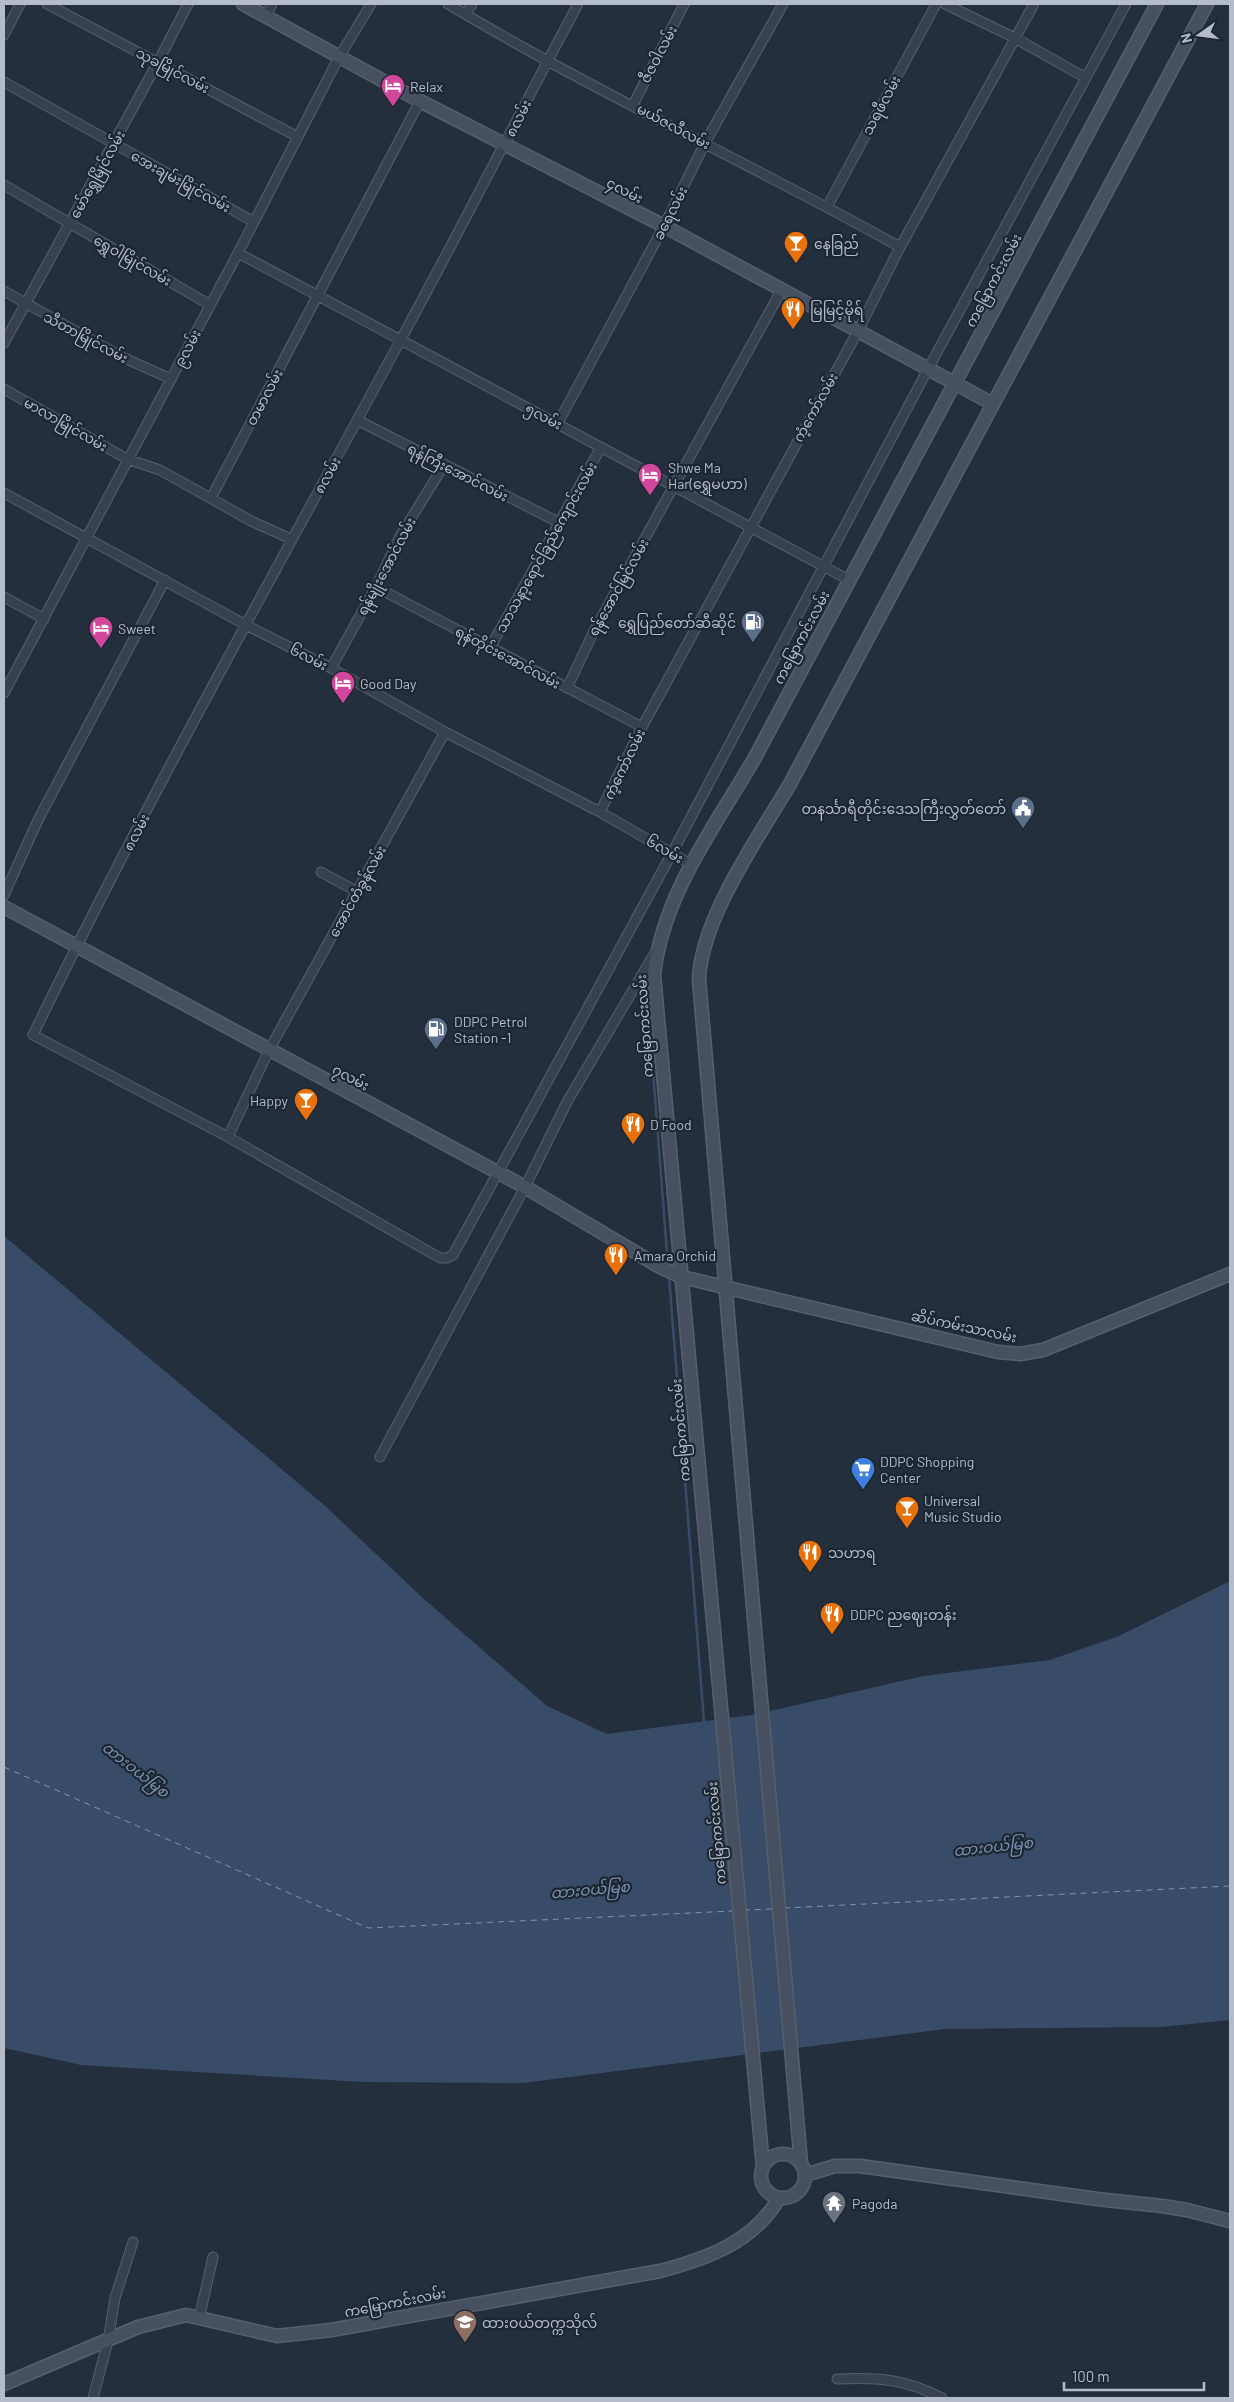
<svg xmlns="http://www.w3.org/2000/svg" width="1234" height="2402" viewBox="0 0 1234 2402" font-family="Barlow,'Noto Sans Myanmar',sans-serif">
	<rect width="100%" height="100%" fill="#242f3e"/>
	<path fill="#394c67" d="M4,1236L323,1504L425,1600L547,1706L607,1734L752,1715L924,1676L1050,1660L1119,1636L1230,1581V2020L1161,2027L945,2029L523,2083L363,2082L81,2065L4,2048Z"/>
	<g fill="none" stroke-linecap="round" stroke-linejoin="round">
		<path stroke="#394c67" stroke-width="2.5" d="M647,993L668,1266
			M669,1276L704,1722"/>
		<path stroke="#7c92b1" stroke-width="1" stroke-dasharray="6 5" stroke-linecap="butt" d="M4,1767L368,1928L733,1911
			M784,1908L1230,1886
			M744,1910L773,1909"/>
		<defs>
			<path id="street" d="M47,4L298,137
				M448,4C595,92 751,164 900,247
				M945,4L1015,38L1086,78
				M466,14L472,4
				M266,16L272,4
				M4,35L20,4
				M4,82L254,222
				M633,105L684,4
				M4,185L210,305
				M827,207L936,4
				M238,253L849,580
				M4,291L122,357L171,379
				M4,343L158,62L188,4
				M4,389L127,459L160,470L251,521L291,539
				M357,420L560,523
				M558,423L664,226L705,143L783,4
				M4,493L244,624L331,668L445,732L600,812L692,865
				M211,498L420,101
				M376,587L642,727
				M4,597L44,619
				M490,648L601,447
				M331,668L376,587L399,538L444,465
				M567,688L594,631L781,291
				M4,693L238,253L339,57L371,4
				M445,732L269,1050L228,1137L440,1258H447L453,1255L672,853L928,369L1126,4
				M600,812L642,727L858,331L898,251L1034,4
				M321,872L356,891
				M4,895L38,820L165,580
				M228,1137L33,1035C147,799 276,571 400,341C461,229 518,116 578,4
				M380,1457L525,1187L567,1102L656,951
				M199,2319L213,2257
				M837,2379C879,2377 905,2379 942,2398
				M93,2398L108,2341L115,2298L133,2242"/>
			<path id="secondary" d="M243,4L420,101L664,226L993,404
				M4,907L525,1187L660,1267L682,1277L998,1352L1020,1354L1043,1350L1230,1274
				M761 2176a22 22 0 1 1 44 0a22 22 0 1 1-44 0Z
				M801,2164L699,979C702,916 759,837 791,782L1207,4
				M763,2167L654,975C662,897 714,827 753,761L1157,4
				M805,2175L835,2166H860L1097,2199L1162,2206L1187,2210L1230,2221
				M4,2384L138,2327L186,2315L277,2336L331,2330L660,2271C706,2259 754,2242 779,2198"/>
		</defs>
		<use href="#street" stroke="#565f6c" stroke-width="11"/>
		<use href="#secondary" stroke="#565f6c" stroke-width="15"/>
		<use href="#street" stroke="#38414e" stroke-width="9"/>
		<use href="#secondary" stroke="#465061" stroke-width="12"/>
	</g>
	<defs>
		<symbol id="hotel-pin" viewBox="-11 -11 22 30"><path d="M0 17L-7.5 6A9.5 9.5 0 1 1 7.5 6Z" fill="#d1479c" stroke="#1d2633"/><path d="M-6-4.5h1.5V1H6V5H4.5V3h-9V5H-6ZM-4 0a1.8 1.8 0 1 1 3.6 0ZM.5 0V-2.5h3Q6-2.5 6 0Z" fill="#fff"/></symbol>
		<symbol id="bar-pin" viewBox="-11 -11 22 30"><path d="M0 17L-7.5 6A9.5 9.5 0 1 1 7.5 6Z" fill="#e8710a" stroke="#1d2633"/><path d="M-6-5H6L.8 .8V4.5H3.5V6h-7V4.5H-.8V.8Z" fill="#fff"/></symbol>
		<symbol id="restaurant-pin" viewBox="-11 -11 22 30"><path d="M0 17L-7.5 6A9.5 9.5 0 1 1 7.5 6Z" fill="#e8710a" stroke="#1d2633"/><path d="M-5-6h1v4h1v-4h1v4h1v-4h1v5L-1.5 .5V6h-2V.5L-5-1ZM5-6V6H3V1.5H1.5Q1.5-4 5-6Z" fill="#fff"/></symbol>
		<symbol id="fuel-pin" viewBox="-11 -11 22 30"><path d="M0 17L-7.5 6A9.5 9.5 0 1 1 7.5 6Z" fill="#5c6f8a" stroke="#1d2633"/><path d="M-5.5-6h7V0h2V4h1.3V-2.5L3-4.5l.8-.8L6-3V5H2.5V1h-1V6h-7ZM-4.2-4.7v3.2H.2V-4.7Z" fill="#fff"/></symbol>
		<symbol id="civic-pin" viewBox="-11 -11 22 30"><path d="M0 17L-7.5 6A9.5 9.5 0 1 1 7.5 6Z" fill="#5c6f8a" stroke="#1d2633"/><path d="M-.6-6.5H3V-4.5H.6V-3L4-1V1h2V6H-6V1h2V-1L-.6-3ZM-1.2 2.5V6h2.4V2.5Z" fill="#fff"/></symbol>
		<symbol id="supermarket-pin" viewBox="-11 -11 22 30"><path d="M0 17L-7.5 6A9.5 9.5 0 1 1 7.5 6Z" fill="#3f7fe0" stroke="#1d2633"/><path d="M-6-5.5h2.5l.6 2H6L4.5 2H-2.5L-4.4-4H-6ZM-1.5 3.2a1.3 1.3 0 1 0 .1 0ZM3 3.2a1.3 1.3 0 1 0 .1 0Z" fill="#fff"/></symbol>
		<symbol id="temple-pin" viewBox="-11 -11 22 30"><path d="M0 17L-7.5 6A9.5 9.5 0 1 1 7.5 6Z" fill="#6b7280" stroke="#1d2633"/><path d="M0-6L5-2H3V0L6.5 2.5H4V6H1.5V3h-3V6H-4V2.5H-6.5L-3 0V-2H-5Z" fill="#fff"/></symbol>
		<symbol id="university-pin" viewBox="-11 -11 22 30"><path d="M0 17L-7.5 6A9.5 9.5 0 1 1 7.5 6Z" fill="#8d6e63" stroke="#1d2633"/><path d="M0-5L7-2L0 1L-7-2ZM-4 1L0 2.5L4 1V4Q0 6-4 4Z" fill="#fff"/></symbol>
	</defs>
	<g fill-rule="evenodd">
		<use href="#hotel-pin" x="379" y="72" width="28" height="38"/>
		<use href="#bar-pin" x="782" y="229" width="28" height="38"/>
		<use href="#restaurant-pin" x="779" y="295" width="28" height="38"/>
		<use href="#hotel-pin" x="636" y="461" width="28" height="38"/>
		<use href="#fuel-pin" x="739" y="608" width="28" height="38"/>
		<use href="#hotel-pin" x="87" y="614" width="28" height="38"/>
		<use href="#hotel-pin" x="329" y="669" width="28" height="38"/>
		<use href="#civic-pin" x="1009" y="794" width="28" height="38"/>
		<use href="#fuel-pin" x="422" y="1015" width="28" height="38"/>
		<use href="#bar-pin" x="292" y="1086" width="28" height="38"/>
		<use href="#restaurant-pin" x="619" y="1110" width="28" height="38"/>
		<use href="#restaurant-pin" x="602" y="1241" width="28" height="38"/>
		<use href="#supermarket-pin" x="849" y="1455" width="28" height="38"/>
		<use href="#bar-pin" x="893" y="1494" width="28" height="38"/>
		<use href="#restaurant-pin" x="796" y="1538" width="28" height="38"/>
		<use href="#restaurant-pin" x="818" y="1600" width="28" height="38"/>
		<use href="#temple-pin" x="820" y="2189" width="28" height="38"/>
		<use href="#university-pin" x="451" y="2308" width="28" height="38"/>
	</g>
	<g text-anchor="middle" dominant-baseline="central" stroke-width="4.5" stroke-linejoin="round" paint-order="stroke">
		<g font-size="14" fill="#b4bcc9" stroke="#1d2633">
			<text transform="translate(658 54) rotate(-62)">ဇီဇဝါလမ်း</text>
			<text transform="translate(173 70) rotate(28)">သုခမြိုင်လမ်း</text>
			<text transform="translate(881 105) rotate(-62)">သရဖီလမ်း</text>
			<text transform="translate(518 118) rotate(-63)">၈လမ်း</text>
			<text transform="translate(674 126) rotate(28)">မယ်ဇလီလမ်း</text>
			<text transform="translate(97 174) rotate(-61)">မော်ရွှေမြိုင်လမ်း</text>
			<text transform="translate(181 181) rotate(29)">အေးချမ်းမြိုင်လမ်း</text>
			<text transform="translate(625 190) rotate(27)">၄လမ်း</text>
			<text transform="translate(670 213) rotate(-63)">ခရေလမ်း</text>
			<text transform="translate(133 260) rotate(30)">ရွှေဝါမြိုင်လမ်း</text>
			<text transform="translate(993 280) rotate(-62)">ကမြောကင်းလမ်း</text>
			<text transform="translate(86 337) rotate(28)">သီတာမြိုင်လမ်း</text>
			<text transform="translate(187 348) rotate(-62)">၉လမ်း</text>
			<text transform="translate(264 397) rotate(-62)">တမာလမ်း</text>
			<text transform="translate(815 407) rotate(-61)">ကံ့ကော်လမ်း</text>
			<text transform="translate(544 416) rotate(28)">၅လမ်း</text>
			<text transform="translate(66 424) rotate(30)">မာလာမြိုင်လမ်း</text>
			<text transform="translate(458 472) rotate(27)">ရန်ကြီးအောင်လမ်း</text>
			<text transform="translate(327 475) rotate(-61)">၈လမ်း</text>
			<text transform="translate(546 547) rotate(-61)">သာသနာ့ရောင်ခြည်ကျောင်းလမ်း</text>
			<text transform="translate(386 566) rotate(-62)">ရန်မျိုးအောင်လမ်း</text>
			<text transform="translate(618 587) rotate(-61)">ရန်အောင်မြင်လမ်း</text>
			<text transform="translate(801 637) rotate(-62)">ကမြောကင်းလမ်း</text>
			<text transform="translate(309 657) rotate(27)">၆လမ်း</text>
			<text transform="translate(508 657) rotate(28)">ရန်တိုင်းအောင်လမ်း</text>
			<text transform="translate(624 764) rotate(-64)">ကံ့ကော်လမ်း</text>
			<text transform="translate(136 832) rotate(-62)">၈လမ်း</text>
			<text transform="translate(665 849) rotate(30)">၆လမ်း</text>
			<text transform="translate(357 891) rotate(-61)">အောင်တံခွန်လမ်း</text>
			<text transform="translate(644 1026) rotate(-94)">ကမြောကင်းလမ်း</text>
			<text transform="translate(351 1077) rotate(28)">၇လမ်း</text>
			<text transform="translate(964 1326) rotate(12)">ဆိပ်ကမ်းသာလမ်း</text>
			<text transform="translate(680 1430) rotate(-95)">ကမြောကင်းလမ်း</text>
			<text transform="translate(716 1833) rotate(-95)">ကမြောကင်းလမ်း</text>
			<text transform="translate(395 2302) rotate(-11)">ကမြောကင်းလမ်း</text>
		</g>
		<g font-size="14" fill="#b4bcc9" stroke="#1d2633" text-anchor="start">
			<text x="410" y="86">Relax</text>
			<text x="814" y="243">နေခြည်</text>
			<text x="810" y="309">မြမြင့်မိုရ်</text>
			<text x="668" y="467">Shwe Ma<tspan x="668" dy="16">Har(‌‌ရွှေမဟာ)</tspan></text>
			<text x="736" y="622" text-anchor="end">ရွှေပြည်တော်ဆီဆိုင်</text>
			<text x="118" y="628">Sweet</text>
			<text x="360" y="683">Good Day</text>
			<text x="1006" y="808" text-anchor="end">တနင်္သာရီတိုင်းဒေသကြီးလွှတ်တော်</text>
			<text x="454" y="1021">DDPC Petrol<tspan x="454" dy="16">Station -1</tspan></text>
			<text x="288" y="1100" text-anchor="end">Happy</text>
			<text x="650" y="1124">D Food</text>
			<text x="634" y="1255">Amara Orchid</text>
			<text x="880" y="1461">DDPC Shopping<tspan x="880" dy="16">Center</tspan></text>
			<text x="924" y="1500">Universal<tspan x="924" dy="16">Music Studio</tspan></text>
			<text x="828" y="1552">သဟာရ</text>
			<text x="850" y="1614">DDPC ညဈေးတန်း</text>
			<text x="852" y="2203">Pagoda</text>
			<text x="482" y="2322">ထားဝယ်တက္ကသိုလ်</text>
		</g>
		<g font-size="15" font-style="italic" fill="#7c92b1" stroke="#1d2633">
			<text transform="translate(136 1769) rotate(38)">ထားဝယ်မြစ</text>
			<text transform="translate(993 1846) rotate(-6)">ထားဝယ်မြစ</text>
			<text transform="translate(590 1889) rotate(-5)">ထားဝယ်မြစ</text>
		</g>
	</g>
	<rect width="1234" height="2402" fill="none" stroke="#b4bcc9" stroke-width="10"/>
	<g transform="translate(1199 35) rotate(256)" stroke="#1d2633" stroke-width="4" paint-order="stroke">
	<path d="M0-4L9 19L0 12L-9 19Z" fill="#b4bcc9"/>
	<text y="-8" font-size="14" font-weight="bold" text-anchor="middle" fill="#b4bcc9">N</text>
	</g>
	<path d="M1064 2382v8h140v-8" fill="none" stroke="#b4bcc9" stroke-width="2.5"/>
	<text x="1072" y="2382" font-size="15" fill="#b4bcc9" stroke="#1d2633" stroke-width="4" paint-order="stroke">100 m</text>
</svg>
